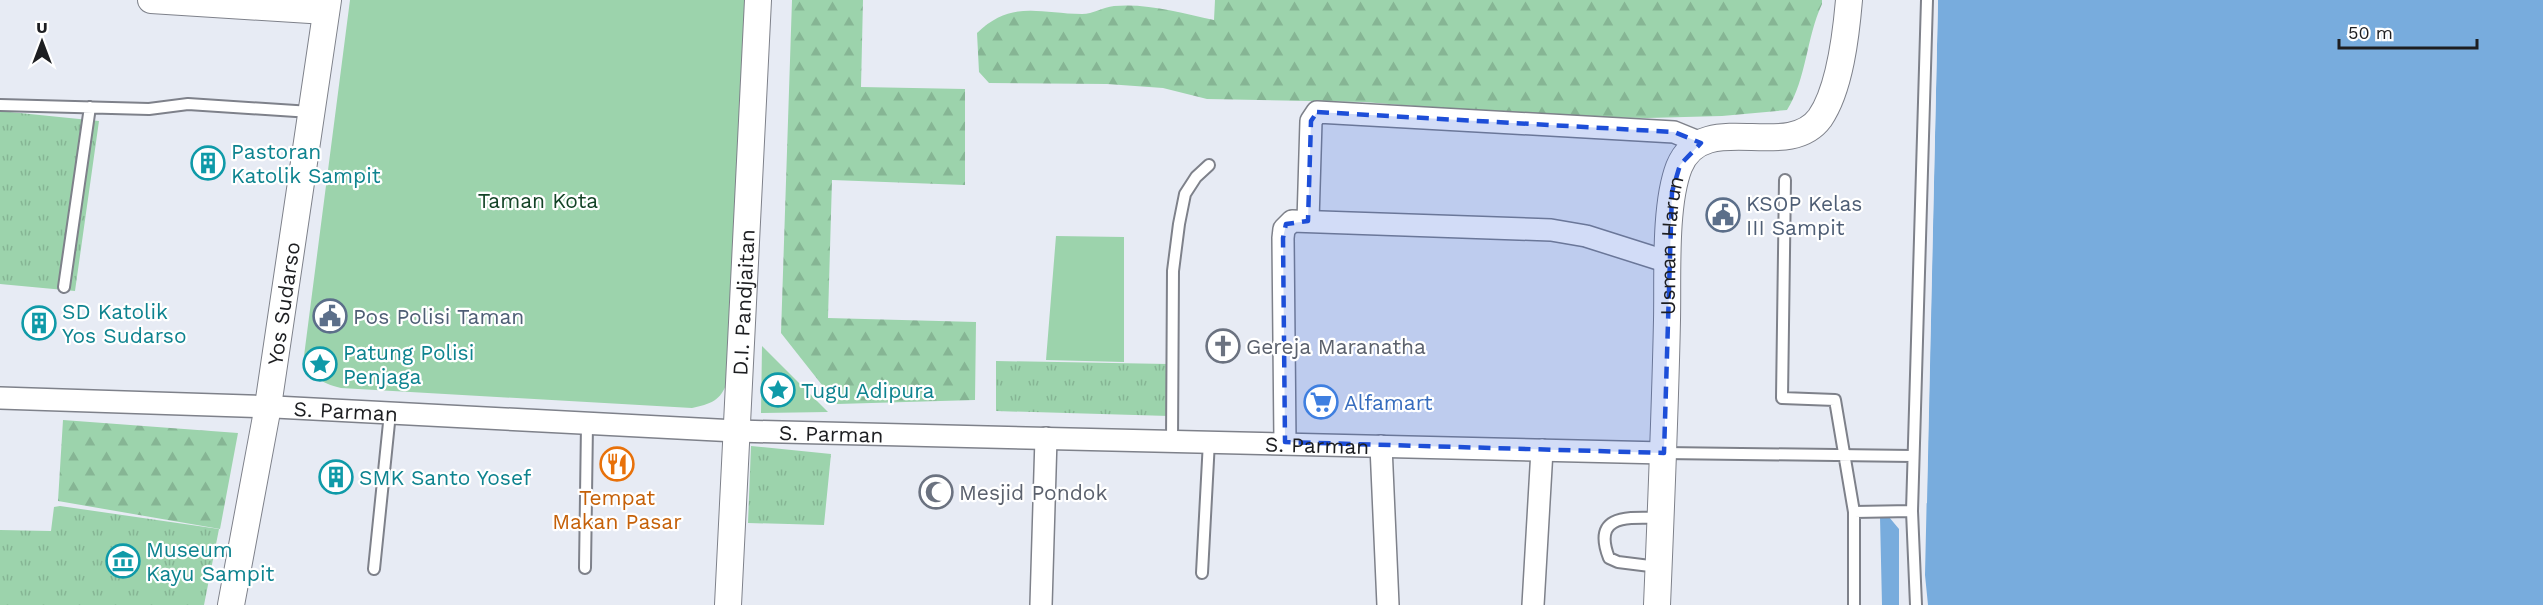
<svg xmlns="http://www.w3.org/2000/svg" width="2543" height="605" viewBox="0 0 2543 605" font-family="'Work Sans',sans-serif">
	<defs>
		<pattern id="grass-tufts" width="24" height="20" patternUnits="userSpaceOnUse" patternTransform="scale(1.5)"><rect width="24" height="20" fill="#9cd3ac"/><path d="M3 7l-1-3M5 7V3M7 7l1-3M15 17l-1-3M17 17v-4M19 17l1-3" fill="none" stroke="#86b594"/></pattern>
		<pattern id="forest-firs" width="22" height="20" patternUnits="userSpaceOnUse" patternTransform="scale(1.5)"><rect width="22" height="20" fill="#9cd3ac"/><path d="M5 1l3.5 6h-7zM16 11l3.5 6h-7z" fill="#86b594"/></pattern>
	</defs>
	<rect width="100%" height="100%" fill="#e7ebf4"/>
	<path fill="url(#grass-tufts)" d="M0,111L99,121L75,291L0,284Z
		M996,361L1168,364L1169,416L996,411Z
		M751,446L831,454L824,525L748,523Z
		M60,506L219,529L204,605H0V530L51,531L54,507Z"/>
	<path fill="url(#forest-firs)" d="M792,0H863L861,87L965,89V185L832,180L828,318L976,322L975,400L837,404L781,333Z
		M1215,0H1822V4C1806,38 1807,78 1787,110L1722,116L1647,118L1540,116L1364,102L1207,99L1163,88L1107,84L989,83L979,72L977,33C1011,0 1038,13 1082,14C1093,14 1103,7 1114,6C1147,3 1182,13 1214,20Z
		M63,420L238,433L220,529L58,501Z"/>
	<path fill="#9cd3ac" d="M350,0H748L727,382C721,401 710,404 692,408L341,388C320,383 312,376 304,356Z
		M1056,236L1124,237V362L1046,360Z
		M762,346L828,412L761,413Z"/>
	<path fill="#78acdd" d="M1938,0H2543V605H1882L1880,517L1927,503Z"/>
	<path fill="#e7ebf4" d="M1935,0H1938L1925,575L1928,605H1899V529L1889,517L1877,516L1924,501Z"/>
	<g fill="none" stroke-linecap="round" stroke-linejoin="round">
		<defs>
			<path id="service" d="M0,105L149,109L188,104L311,112
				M1785,180L1782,398L1835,400L1854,512V605
				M64,287L90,107
				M1172,441L1173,271L1179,224L1185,194L1196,177L1209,165
				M1664,453L1913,456
				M1854,512L1912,511
				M1658,567L1618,562L1609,558C1591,512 1631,518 1662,518
				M585,568L587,424
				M374,569L390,413
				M1202,573L1209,441
				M1916,605L1912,511L1927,0"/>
			<g id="minor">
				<path d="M1308,221L1311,121L1317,112L1674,132L1701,143"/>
				<path id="s1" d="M0,398L275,407L736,431L1664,453"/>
				<path d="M1285,442L1283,238L1284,229L1292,221L1551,230L1586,236L1668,262"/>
				<path d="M1381,446L1388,605"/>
				<path d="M1041,605L1046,438"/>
				<path d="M1533,605L1542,450"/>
			</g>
			<g id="tertiary">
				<path d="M151,0L326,11"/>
				<path id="s2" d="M231,605L268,406L328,0"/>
				<path id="s3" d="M728,605L758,0"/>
				<path id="s4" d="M1657,605C1661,510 1665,415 1667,320C1668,277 1664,206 1679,167C1703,107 1787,163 1820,118C1840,89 1846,35 1849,0"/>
			</g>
		</defs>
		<use href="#service" stroke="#7e818a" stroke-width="14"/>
		<use href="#minor" stroke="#7e818a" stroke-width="24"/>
		<use href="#tertiary" stroke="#7e818a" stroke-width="28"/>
		<use href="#service" stroke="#fff" stroke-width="10"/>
		<use href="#minor" stroke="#fff" stroke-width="21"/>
		<use href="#tertiary" stroke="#fff" stroke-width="26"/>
	</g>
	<path fill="#1d4ed8" fill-opacity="0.2" stroke="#1d4ed8" stroke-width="4.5" stroke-dasharray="12 8" stroke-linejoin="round" d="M1317,112L1674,132L1701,143L1680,165L1672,192L1664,453L1285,442L1283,238L1286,224L1308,221L1311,121Z"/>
	<defs>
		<symbol id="building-ring" viewBox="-11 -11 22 22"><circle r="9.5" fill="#fff" stroke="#0f9aa8" stroke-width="1.5"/><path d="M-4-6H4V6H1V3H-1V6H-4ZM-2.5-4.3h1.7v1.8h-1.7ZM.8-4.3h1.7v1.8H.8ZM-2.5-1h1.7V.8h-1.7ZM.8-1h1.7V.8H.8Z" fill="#0f9aa8"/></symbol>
		<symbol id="civic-ring" viewBox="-11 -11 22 22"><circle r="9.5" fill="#fff" stroke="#5c6f8a" stroke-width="1.5"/><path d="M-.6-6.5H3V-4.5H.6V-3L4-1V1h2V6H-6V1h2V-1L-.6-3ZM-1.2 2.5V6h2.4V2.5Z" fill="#5c6f8a"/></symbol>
		<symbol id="church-ring" viewBox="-11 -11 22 22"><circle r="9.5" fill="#fff" stroke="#6b7280" stroke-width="1.5"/><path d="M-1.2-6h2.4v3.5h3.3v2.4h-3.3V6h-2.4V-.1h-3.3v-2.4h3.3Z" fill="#6b7280"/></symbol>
		<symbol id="sight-ring" viewBox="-11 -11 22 22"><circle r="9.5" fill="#fff" stroke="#0f9aa8" stroke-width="1.5"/><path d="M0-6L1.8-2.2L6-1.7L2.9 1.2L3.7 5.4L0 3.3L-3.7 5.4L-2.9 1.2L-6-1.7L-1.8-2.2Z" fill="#0f9aa8"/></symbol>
		<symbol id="supermarket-ring" viewBox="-11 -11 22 22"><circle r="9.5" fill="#fff" stroke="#3f7fe0" stroke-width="1.5"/><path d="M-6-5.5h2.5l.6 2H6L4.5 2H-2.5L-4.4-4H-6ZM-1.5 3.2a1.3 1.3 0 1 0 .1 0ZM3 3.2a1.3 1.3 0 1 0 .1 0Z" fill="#3f7fe0"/></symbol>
		<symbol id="restaurant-ring" viewBox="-11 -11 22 22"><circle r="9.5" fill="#fff" stroke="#e8710a" stroke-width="1.5"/><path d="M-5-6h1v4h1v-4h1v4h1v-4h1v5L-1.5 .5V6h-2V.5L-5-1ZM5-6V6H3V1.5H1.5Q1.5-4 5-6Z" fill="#e8710a"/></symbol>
		<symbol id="mosque-ring" viewBox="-11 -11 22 22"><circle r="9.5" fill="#fff" stroke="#6b7280" stroke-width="1.5"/><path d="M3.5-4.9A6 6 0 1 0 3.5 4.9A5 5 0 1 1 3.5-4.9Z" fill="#6b7280"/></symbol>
		<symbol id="museum-ring" viewBox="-11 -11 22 22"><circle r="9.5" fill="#fff" stroke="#0f9aa8" stroke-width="1.5"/><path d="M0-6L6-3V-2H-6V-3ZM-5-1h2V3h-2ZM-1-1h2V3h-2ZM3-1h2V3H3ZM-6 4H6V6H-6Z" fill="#0f9aa8"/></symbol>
	</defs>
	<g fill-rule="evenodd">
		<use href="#building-ring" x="189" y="144" width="38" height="38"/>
		<use href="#civic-ring" x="1704" y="196" width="38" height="38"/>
		<use href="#civic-ring" x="311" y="297" width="38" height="38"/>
		<use href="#building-ring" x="20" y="304" width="38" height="38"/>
		<use href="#church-ring" x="1204" y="327" width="38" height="38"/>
		<use href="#sight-ring" x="301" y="345" width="38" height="38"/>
		<use href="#sight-ring" x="759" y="371" width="38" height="38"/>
		<use href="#supermarket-ring" x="1302" y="383" width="38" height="38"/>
		<use href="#restaurant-ring" x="598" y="445" width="38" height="38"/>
		<use href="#building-ring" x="317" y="458" width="38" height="38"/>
		<use href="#mosque-ring" x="917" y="473" width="38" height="38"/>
		<use href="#museum-ring" x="104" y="542" width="38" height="38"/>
	</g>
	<g text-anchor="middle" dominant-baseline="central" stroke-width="4.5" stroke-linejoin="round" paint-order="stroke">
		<g font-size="21" fill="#0d838f" stroke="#fff" text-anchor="start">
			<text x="231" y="151">Pastoran<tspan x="231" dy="24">Katolik Sampit</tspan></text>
			<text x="62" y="311">SD Katolik<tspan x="62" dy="24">Yos Sudarso</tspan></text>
			<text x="343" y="352">Patung Polisi<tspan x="343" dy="24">Penjaga</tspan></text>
			<text x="801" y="390">Tugu Adipura</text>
			<text x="359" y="477">SMK Santo Yosef</text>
			<text x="146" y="549">Museum<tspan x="146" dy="24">Kayu Sampit</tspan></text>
		</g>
		<g font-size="21" fill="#144427" stroke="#fff">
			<text x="538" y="200">Taman Kota</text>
		</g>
		<g font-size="21" fill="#4e5e75" stroke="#fff" text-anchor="start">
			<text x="1746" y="203">KSOP Kelas<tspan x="1746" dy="24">III Sampit</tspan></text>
			<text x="353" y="316">Pos Polisi Taman</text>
		</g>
		<g font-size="21" fill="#1d1e21" stroke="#fff">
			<text stroke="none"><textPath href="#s4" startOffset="360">Usman Harun</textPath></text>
			<text stroke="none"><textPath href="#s3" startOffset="303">D.I. Pandjaitan</textPath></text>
			<text stroke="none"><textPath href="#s2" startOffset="306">Yos Sudarso</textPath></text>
			<text stroke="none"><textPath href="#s1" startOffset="346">S. Parman</textPath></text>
			<text stroke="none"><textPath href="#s1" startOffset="832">S. Parman</textPath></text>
			<text stroke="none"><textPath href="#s1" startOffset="1318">S. Parman</textPath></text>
		</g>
		<g font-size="21" fill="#5b616d" stroke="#fff" text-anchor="start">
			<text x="1246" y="346">Gereja Maranatha</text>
			<text x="959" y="492">Mesjid Pondok</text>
		</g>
		<g font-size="21" fill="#366cbe" stroke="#fff" text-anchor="start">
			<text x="1344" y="402">Alfamart</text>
		</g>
		<g font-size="21" fill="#c56008" stroke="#fff">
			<text x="617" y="497">Tempat<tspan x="617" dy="24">Makan Pasar</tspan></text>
		</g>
	</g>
	<g transform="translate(42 42)" stroke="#ffffff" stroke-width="4.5" paint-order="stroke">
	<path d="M0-4.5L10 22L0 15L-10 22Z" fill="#1d1e21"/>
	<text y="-9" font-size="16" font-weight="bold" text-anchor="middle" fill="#1d1e21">U</text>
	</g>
	<path d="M2339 39v9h138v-9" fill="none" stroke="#1d1e21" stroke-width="3"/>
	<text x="2348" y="39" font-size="18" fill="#1d1e21" stroke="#ffffff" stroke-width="4.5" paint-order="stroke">50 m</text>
</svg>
